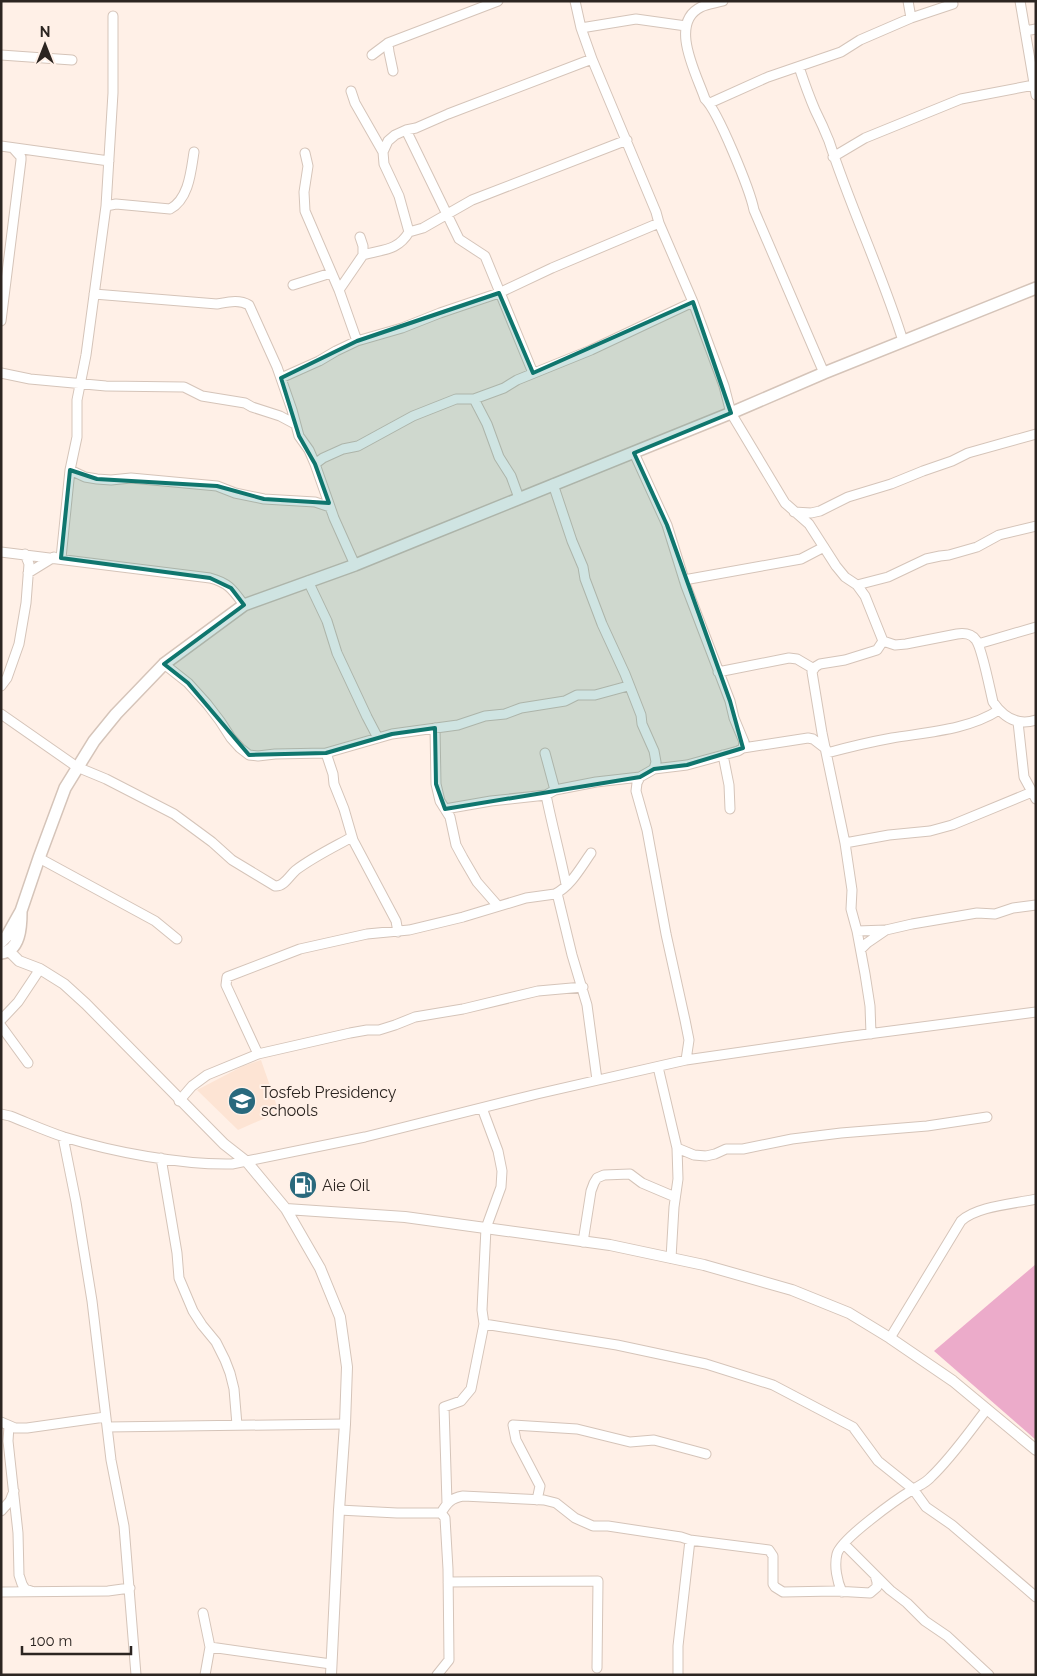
<svg xmlns="http://www.w3.org/2000/svg" width="1037" height="1676" viewBox="0 0 1037 1676" font-family="Raleway,sans-serif">
	<rect width="100%" height="100%" fill="#fff0e7"/>
	<path fill="#fde4d4" d="M261,1060L279,1112L238,1130L197,1090L243,1066Z"/>
	<path fill="#ecabca" d="M1036,1264V1440L934,1351Z"/>
	<g fill="none" stroke-linecap="round" stroke-linejoin="round">
		<defs>
			<path id="minor" d="M575,1L581,28L592,59L656,212L659,223L693,302L724,386L731,413L785,503L809,524L836,566L845,577L857,585L865,596L883,641
				M723,1C716,3 707,4 701,7C668,23 697,75 705,99C718,111 750,190 754,210L824,373
				M1020,1L1036,95
				M911,18L953,4
				M581,28L636,19L686,26
				M1025,31L1036,29
				M1,55L72,60
				M372,55L388,43
				M799,67C804,82 809,96 815,110C820,120 825,131 829,141C851,209 882,273 903,341
				M393,71L389,52L388,43L498,1
				M351,91L355,103L383,152
				M710,103L768,77L841,52L860,40L911,18L908,1
				M406,130L459,239L485,256L533,373
				M1,146L109,161
				M305,153L308,166L304,192L305,211L339,290L357,341
				M833,157L865,138L961,99L1034,85
				M106,206L116,204L170,209C189,199 191,171 194,152
				M409,232L423,228L472,200L627,140
				M363,255C381,249 397,252 409,232L399,196L384,164L383,152L388,141L395,135L406,130L416,128L448,114L592,59
				M293,285L331,273
				M339,290L363,255V246L360,237
				M94,294L217,304C228,302 239,299 249,305L277,367L292,410L299,436L309,450L315,464L334,518L355,565
				M1,321L21,160V157L13,148
				M1,373L30,379L106,386L184,387L202,396L245,403L252,407L280,416L295,424
				M281,378L319,361L336,351L357,341L402,328L440,313L499,293L552,268L659,223
				M474,399L487,424L499,457L511,476L519,498
				M634,453L667,525L686,586L730,701L734,718L744,742L743,748
				M315,464L323,458L343,449L358,446L413,416L456,399H474L504,388L517,380L591,350L693,302
				M70,470L85,477L97,479L111,480L131,478L217,486L235,493L264,499L315,502L330,507
				M553,484L572,541L583,567L585,579L602,624L625,674L641,715L642,724L654,751L656,762L654,769L640,777L637,783L636,791L647,830L666,934L685,1020L689,1040L686,1060
				M794,512L811,513L820,511L848,497L891,484L923,471L952,461L968,453L1036,434
				M1,552L210,578C229,583 233,590 244,605
				M61,558L70,470L77,437V400L86,355L106,206L113,93V16
				M28,573L54,557
				M684,580L801,559L824,547
				M308,581L327,621L337,653L367,717L378,738
				M857,585L888,577L926,559L940,556L949,555L977,547L999,535L1036,526
				M883,641L895,645L906,644L957,634C964,633 971,633 976,640C982,648 990,690 993,702C1004,718 1018,726 1036,720
				M978,644L1036,627
				M164,664L188,683L207,704L220,721L231,738L240,748L249,755L258,756L275,754L326,753L392,734L458,725L485,716L505,714L521,708L565,701L577,695H595L628,686
				M718,672L789,658L797,659L814,669
				M1,686L7,678L19,644L26,603L29,564L25,554
				M1,714L77,767L106,779L174,814L212,842L232,860L275,886C284,887 289,876 296,870C313,857 334,847 352,837
				M1018,722L1024,777L1036,799
				M435,728L436,784L440,801L450,817L456,845L463,858L477,882L498,906
				M326,753L333,774L334,784L344,809L353,840L396,921L398,932
				M545,753L555,790
				M827,753C849,747 870,742 892,738C928,732 968,730 999,710
				M723,755L729,785L730,809
				M654,769L687,765L738,751L743,748L808,738L813,739L826,749
				M546,795C552,825 560,854 566,884
				M445,809L491,801L537,796L546,795L555,790L596,782L640,777
				M845,843L889,835L930,831L952,825L1032,792
				M39,858L155,921L177,939
				M557,893L572,955L587,1005L597,1080
				M857,931L886,930L912,924L977,913L995,914L1013,908L1036,905
				M861,949L867,943L886,930
				M1,1020L18,1002L40,969
				M1,1026L28,1063
				M871,1034L870,1006L865,974L857,931L851,909L852,890L845,843L822,733L812,672L815,667L820,664L845,660L877,650L883,641
				M258,1054L226,985L227,977L300,949L367,934L409,930L463,917L526,898L555,894C571,886 581,867 591,853
				M658,1067L677,1148L678,1179L674,1207L671,1258
				M179,1101L192,1086L207,1075L258,1054L350,1033L367,1030H379L395,1025L415,1017L463,1009L538,991L583,987
				M1,1114L10,1116C28,1123 46,1131 64,1137C113,1152 181,1165 232,1164L365,1137L537,1094L686,1060L845,1037L1036,1012
				M63,1137L76,1202L92,1301L111,1460L124,1526L136,1675
				M677,1148L694,1155L706,1156L715,1154L726,1149H743L792,1139L841,1133L927,1126L987,1117
				M161,1158L177,1253L179,1278L193,1311L202,1325L216,1342L225,1360L230,1373L234,1389L237,1425
				M583,1242L591,1191L594,1183L597,1178L604,1175L630,1174L642,1183L675,1197
				M484,1324L617,1345L706,1364L773,1385L853,1427L878,1461L913,1489L926,1507L952,1525L1036,1597
				M890,1338L961,1221C977,1206 1014,1204 1036,1199
				M1,1422L15,1428H27L105,1417
				M9,1426L8,1441L18,1533L19,1575L22,1584L25,1589L31,1591
				M107,1427L345,1424
				M537,1500L540,1486L516,1440L513,1425L577,1429L630,1442L654,1440L706,1454
				M447,1503L444,1407L461,1401L471,1389L484,1324L482,1310L486,1228L501,1187L502,1171L498,1151L482,1108
				M339,1510L397,1513H441
				M1,1511L10,1501L14,1491
				M441,1513C447,1503 451,1498 463,1496L544,1500L556,1503L575,1518L593,1526H608L681,1537L690,1540L769,1550L773,1556V1584L775,1587L783,1592L835,1591L870,1593L877,1587V1582L875,1575
				M844,1544L890,1590L907,1603L925,1621L947,1636L989,1675
				M448,1582L598,1581L597,1668
				M1,1592L108,1591L130,1588
				M842,1592C837,1581 834,1566 837,1554C841,1539 897,1499 912,1490C918,1486 926,1483 931,1477C952,1457 969,1432 987,1409
				M203,1613L210,1647L205,1675
				M210,1647L331,1664
				M437,1675L449,1660L448,1569L445,1518L441,1513
				M678,1675V1646L690,1540"/>
			<path id="tertiary" d="M9,951L19,961L40,969L64,984L86,1004L224,1144L247,1162L286,1209L320,1268L340,1317L347,1367L345,1424L339,1510L331,1675
				M286,1209L405,1217L610,1245L704,1265L792,1290L849,1313L890,1338L953,1381L1036,1450"/>
			<path id="secondary" d="M1,942L7,936L21,911L39,858L65,788L94,741L116,714L164,664L244,605L355,565L419,539L731,413L824,373L1036,288
				M1,953C20,951 21,927 21,912"/>
		</defs>
		<use href="#minor" stroke="#d5c4b9" stroke-width="11"/>
		<use href="#tertiary" stroke="#d5c4b9" stroke-width="12"/>
		<use href="#secondary" stroke="#d5c4b9" stroke-width="14"/>
		<use href="#minor" stroke="#fff" stroke-width="9"/>
		<use href="#tertiary" stroke="#fff" stroke-width="10"/>
		<use href="#secondary" stroke="#fff" stroke-width="11"/>
	</g>
	<path fill="#0f766e" fill-opacity="0.2" stroke="#0f766e" stroke-width="4" stroke-linejoin="round" d="M499,293L533,373L693,302L731,413L634,453L667,525L730,701L743,748L687,765L654,769L640,777L445,809L436,784L435,728L392,734L326,753L249,755L188,683L164,664L244,605L231,588L210,578L61,558L70,470L97,479L217,486L264,499L329,503L315,464L299,436L281,378L357,341Z"/>
	<defs>
		<symbol id="school-disc" viewBox="-11 -11 22 22"><circle r="9.5" fill="#29697d" stroke="#fff0e7"/><path d="M0-5L7-2L0 1L-7-2ZM-4 1L0 2.5L4 1V4Q0 6-4 4Z" fill="#fff"/></symbol>
		<symbol id="fuel-disc" viewBox="-11 -11 22 22"><circle r="9.5" fill="#29697d" stroke="#fff0e7"/><path d="M-5.5-6h7V0h2V4h1.3V-2.5L3-4.5l.8-.8L6-3V5H2.5V1h-1V6h-7ZM-4.2-4.7v3.2H.2V-4.7Z" fill="#fff"/></symbol>
	</defs>
	<g fill-rule="evenodd">
		<use href="#school-disc" x="226" y="1085" width="32" height="32"/>
		<use href="#fuel-disc" x="287" y="1169" width="32" height="32"/>
	</g>
	<g text-anchor="middle" dominant-baseline="central" stroke-width="4" stroke-linejoin="round" paint-order="stroke">
		<g font-size="16" fill="#2c2521" stroke="#fff0e7" text-anchor="start">
			<text x="261" y="1092">Tosfeb Presidency<tspan x="261" dy="18">schools</tspan></text>
			<text x="322" y="1185">Aie Oil</text>
		</g>
	</g>
	<rect width="1037" height="1676" fill="none" stroke="#2c2521" stroke-width="5"/>
	<g transform="translate(45 45)" stroke="#fff0e7" stroke-width="4" paint-order="stroke">
	<path d="M0-4L9 19L0 12L-9 19Z" fill="#2c2521"/>
	<text y="-8" font-size="14" font-weight="bold" text-anchor="middle" fill="#2c2521">N</text>
	</g>
	<path d="M22 1646v8h109v-8" fill="none" stroke="#2c2521" stroke-width="2.5"/>
	<text x="30" y="1646" font-size="15" fill="#2c2521" stroke="#fff0e7" stroke-width="4" paint-order="stroke">100 m</text>
</svg>
